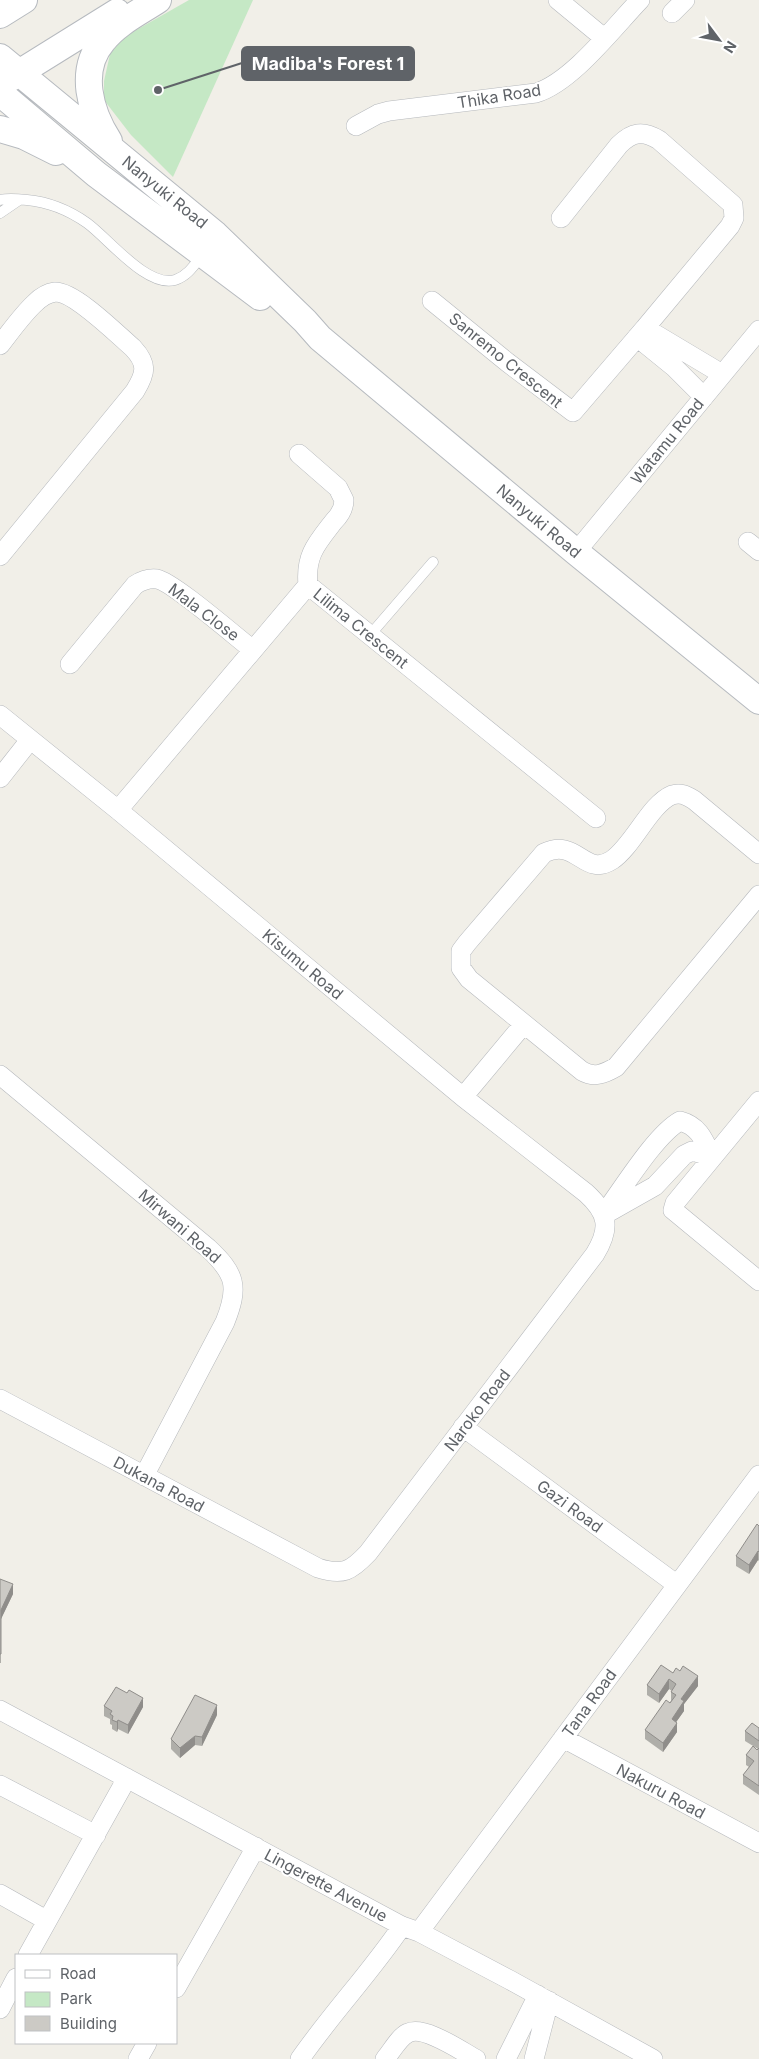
<svg xmlns="http://www.w3.org/2000/svg" width="759" height="2059" viewBox="0 0 759 2059" font-family="Inter,sans-serif">
	<rect width="100%" height="100%" fill="#f1efe8"/>
	<path fill="#c5e8c5" d="M189,0H253L173,177L131,135L104,100V81L110,54L124,37Z"/>
	<g fill="none" stroke-linecap="round" stroke-linejoin="round">
		<defs>
			<path id="lane" d="M0,200C8,198 18,199 27,200C49,202 70,211 87,223C109,239 147,288 175,280C188,276 195,264 203,254
				M0,213L19,200
				M370,635L433,562"/>
			<path id="street" d="M558,0L604,38
				M672,13L685,0
				M356,126L378,114L389,111L536,93C572,82 613,28 640,0
				M561,218L619,145C632,132 643,130 659,140L733,205L734,218L730,226L645,328
				M432,301L507,362L573,412L645,328L722,374
				M637,337L674,367L704,397
				M0,345C11,331 22,315 35,303C40,298 48,293 55,292C74,291 118,335 133,348C148,364 146,373 135,391L0,556
				M299,454L338,488L344,500C344,509 340,515 334,521C317,543 305,555 308,585
				M748,542L759,551
				M576,552L759,330
				M70,664L135,585C141,581 149,578 157,579C173,582 236,637 253,650
				M0,715L118,810L463,1097L586,1193C608,1213 611,1228 595,1254L368,1553C351,1571 343,1576 318,1568L0,1399
				M0,778L30,740
				M118,810L308,585L596,818
				M759,854L694,800C687,796 681,792 672,795C650,804 633,846 612,860C584,878 577,837 544,853L467,943L461,951V968L469,979L582,1071C594,1078 604,1074 616,1067L759,895
				M0,1075L208,1248C236,1274 239,1287 225,1322L144,1476
				M463,1097L523,1025
				M759,1101L675,1203L673,1210L759,1281
				M609,1212L655,1186L684,1155L692,1151L712,1157
				M603,1215C622,1190 655,1135 680,1121C699,1126 704,1140 712,1157
				M463,1427L676,1584
				M0,1710L402,1926L419,1932L510,1980L653,2059
				M563,1738L759,1843
				M0,1785L96,1835
				M0,1894L46,1920
				M419,1932L759,1475
				M28,1955L127,1778
				M176,1988L256,1847
				M0,2009L16,1978
				M138,2059L147,2043
				M300,2059C332,2013 371,1972 402,1926
				M385,2059C392,2051 399,2037 408,2033C424,2025 461,2051 476,2059
				M506,2059L538,1995
				M534,2059L549,2001"/>
			<path id="secondary" d="M0,15L24,0
				M0,57L215,234L305,321L320,338L576,552L759,701
				M6,81L117,12
				M0,93L96,174L260,297
				M0,129L24,136L56,152
				M109,141C90,112 78,70 103,41C117,23 140,12 158,0"/>
		</defs>
		<use href="#lane" stroke="#b5b8bc" stroke-width="11"/>
		<use href="#street" stroke="#b5b8bc" stroke-width="20"/>
		<use href="#secondary" stroke="#b6babf" stroke-width="28"/>
		<use href="#lane" stroke="#fff" stroke-width="10"/>
		<use href="#street" stroke="#fff" stroke-width="19"/>
		<use href="#secondary" stroke="#fff" stroke-width="26"/>
	</g>
	<path fill="#afaea9" d="M759,1526V1561L758,1560L749,1574L736,1566V1556Z
		M0,1579L13,1594L1,1619V1663H0Z
		M673,1673L698,1686L684,1704V1711L676,1722L677,1732L663,1752L645,1739V1730L671,1701V1692L672,1691L669,1689L659,1703L647,1695V1685Z
		M104,1706L143,1707L128,1734L118,1729L117,1732L112,1729V1725L110,1724V1719L104,1716Z
		M217,1715L202,1746L195,1745L180,1758L171,1749V1739Z
		M759,1728V1795L743,1784V1775L749,1767L746,1765V1755L758,1749L745,1741V1731Z"/>
	<path fill="#8f8d8a" d="M758,1551V1560L749,1574V1565Z
		M13,1584V1594L1,1619V1663V1610Z
		M698,1676V1686L684,1704V1711L672,1728V1719L681,1699Z
		M669,1679V1689L659,1703V1694Z
		M143,1698V1707L128,1734V1725Z
		M217,1705V1715L202,1746V1737Z
		M118,1720V1729L117,1732V1722Z
		M677,1723V1732L663,1752V1743Z
		M195,1736V1745L180,1758V1748Z"/>
	<path fill="#cccac5" stroke="#8f8d8a" d="M757,1524L759,1526V1552L758,1551L749,1565L736,1556Z
		M0,1579L13,1584L1,1610V1654H0Z
		M661,1665L673,1673L676,1668L680,1671L683,1666L698,1676L681,1699L684,1701L672,1719L677,1723L663,1743L645,1730L666,1700L670,1703L676,1695L671,1692L676,1684L669,1679L659,1694L647,1685Z
		M116,1687L127,1693L129,1690L143,1698L128,1725L118,1720L117,1722L112,1720L113,1716L110,1714L112,1711L104,1706Z
		M195,1695L217,1705L202,1737L195,1736L180,1748L171,1739Z
		M752,1723L759,1728V1741L745,1731Z
		M753,1746L757,1750L759,1748V1786L743,1775L754,1761L746,1755Z"/>
	<g text-anchor="middle" dominant-baseline="central" stroke-width="4" stroke-linejoin="round" paint-order="stroke">
		<g font-size="16" fill="#5f6368" stroke="#fff">
			<text transform="translate(499 96) rotate(-9)">Thika Road</text>
			<text transform="translate(165 192) rotate(39)">Nanyuki Road</text>
			<text transform="translate(506 360) rotate(39)">Sanremo Crescent</text>
			<text transform="translate(667 441) rotate(-51)">Watamu Road</text>
			<text transform="translate(539 521) rotate(40)">Nanyuki Road</text>
			<text transform="translate(204 612) rotate(37)">Mala Close</text>
			<text transform="translate(361 628) rotate(39)">Lilima Crescent</text>
			<text transform="translate(303 964) rotate(40)">Kisumu Road</text>
			<text transform="translate(180 1226) rotate(41)">Mirwani Road</text>
			<text transform="translate(477 1410) rotate(-53)">Naroko Road</text>
			<text transform="translate(159 1484) rotate(28)">Dukana Road</text>
			<text transform="translate(570 1506) rotate(36)">Gazi Road</text>
			<text transform="translate(589 1703) rotate(-54)">Tana Road</text>
			<text transform="translate(661 1791) rotate(28)">Nakuru Road</text>
			<text transform="translate(326 1885) rotate(28)">Lingerette Avenue</text>
		</g>
	</g>
	<path fill="none" stroke="#5f6368" stroke-width="2" d="M158 90L242 63"/>
	<circle fill="#5f6368" stroke="#fff" stroke-width="2" cx="158" cy="90" r="5"/>
	<rect fill="#5f6368" stroke="#5f6368" stroke-width="2" x="242" y="47" width="172" height="33" rx="5"/>
	<g font-size="18" text-anchor="middle" font-weight="bold" fill="#fff">
		<text x="328" y="70">Madiba's Forest 1</text>
	</g>
	<rect x="15" y="1954" width="162" height="90" fill="#ffffff" stroke="#bfc1c3"/>
	<rect x="25" y="1970" width="25" height="8" fill="#ffffff" stroke="#bfc1c3"/>
	<text x="60" y="1979" font-size="15" fill="#5f6368">Road</text>
	<rect x="25" y="1992" width="25" height="15" fill="#c5e8c5" stroke="#bfc1c3"/>
	<text x="60" y="2004" font-size="15" fill="#5f6368">Park</text>
	<rect x="25" y="2016" width="25" height="15" fill="#cccac5" stroke="#bfc1c3"/>
	<text x="60" y="2029" font-size="15" fill="#5f6368">Building</text>
	<g transform="translate(719 40) rotate(122)" stroke="#ffffff" stroke-width="4" paint-order="stroke">
	<path d="M0-4L9 19L0 12L-9 19Z" fill="#5f6368"/>
	<text y="-8" font-size="14" font-weight="bold" text-anchor="middle" fill="#5f6368">N</text>
	</g>
</svg>
